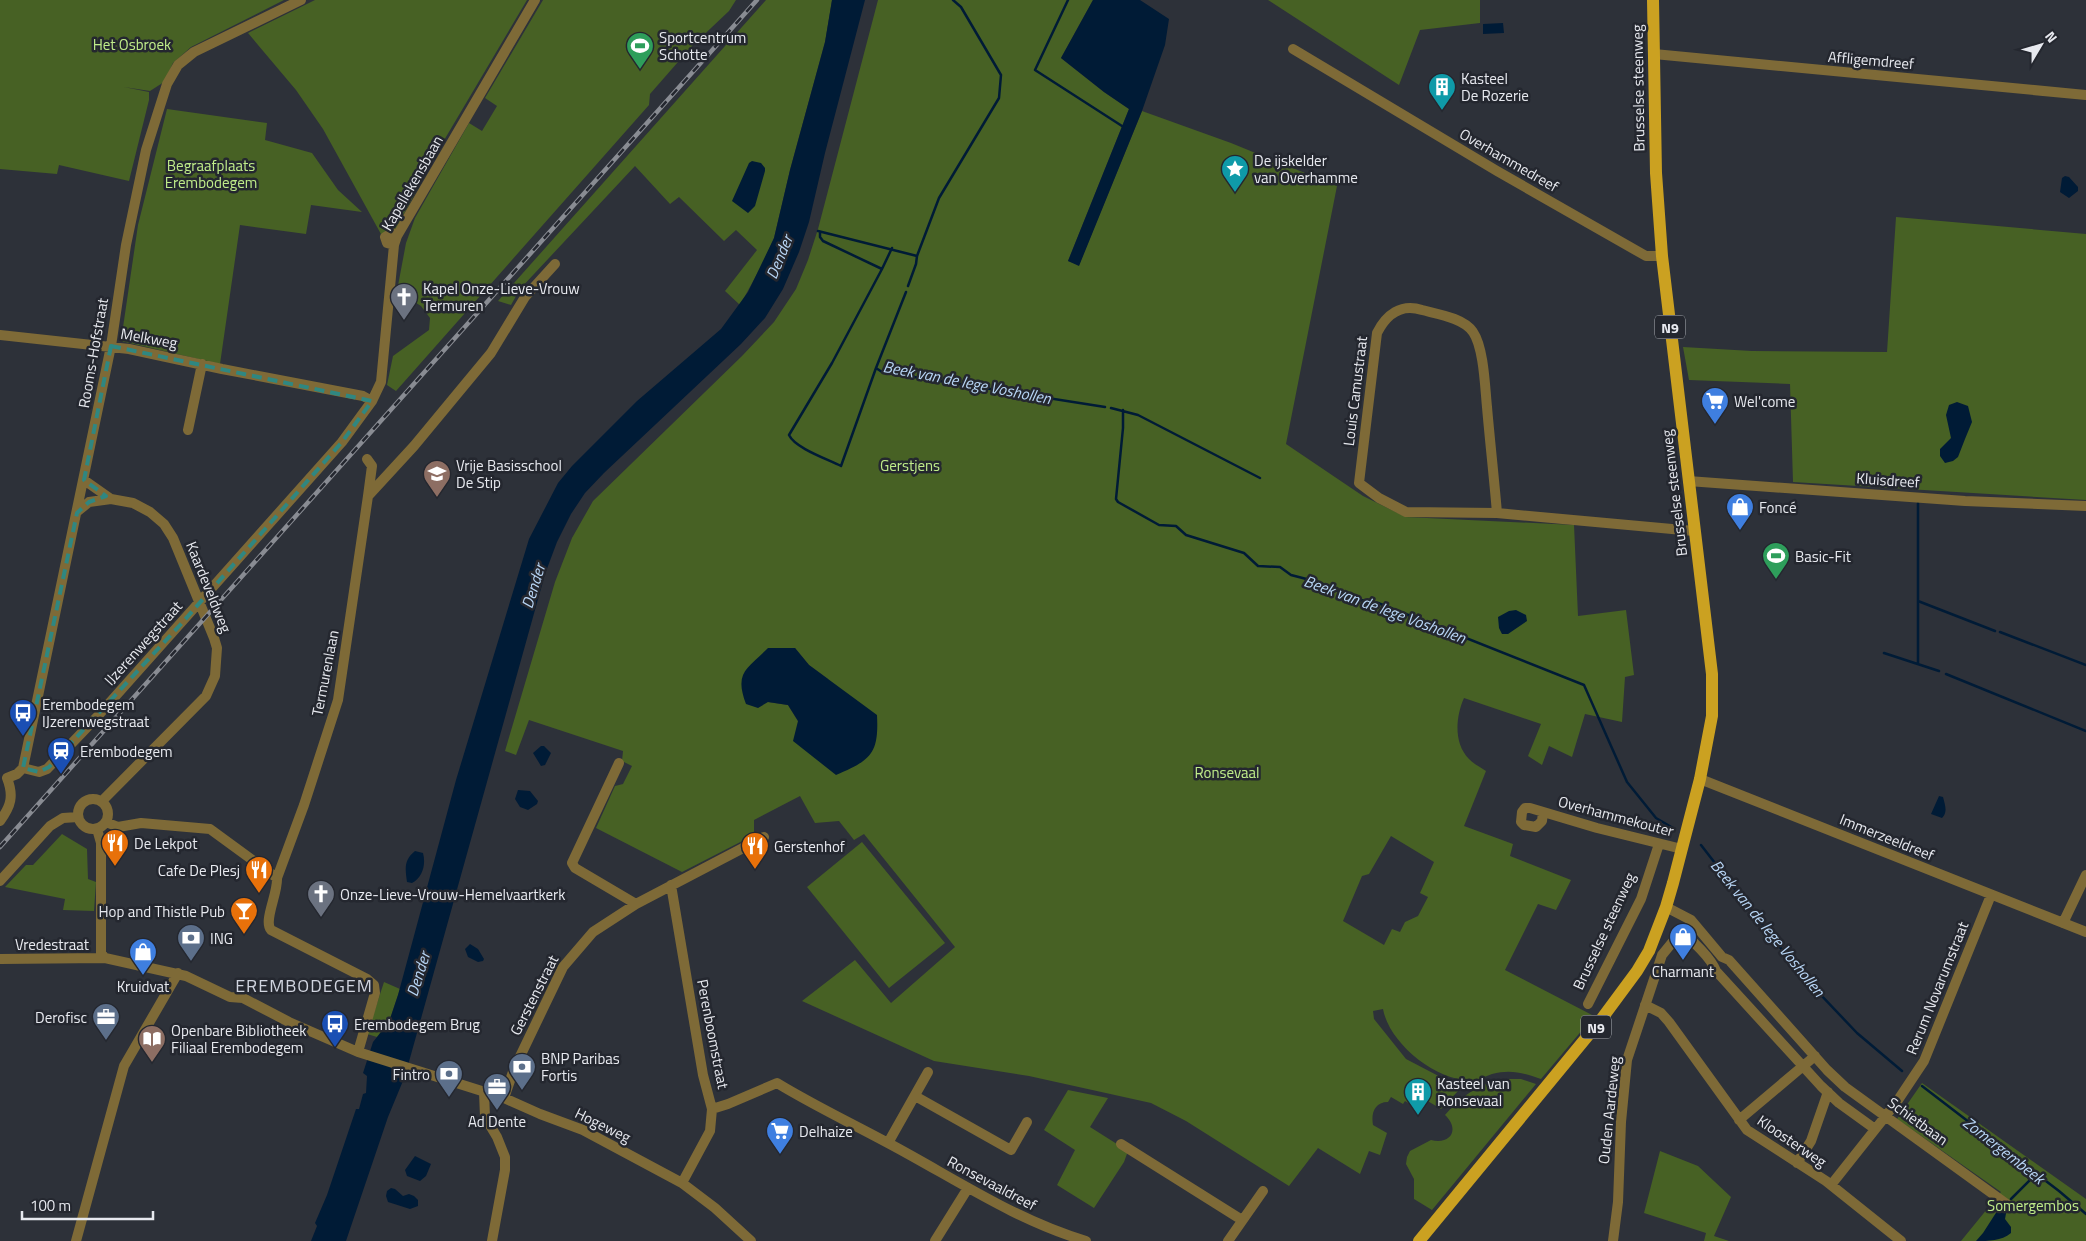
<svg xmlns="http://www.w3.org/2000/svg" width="2086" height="1241" viewBox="0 0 2086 1241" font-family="'Titillium Web',sans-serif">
	<rect width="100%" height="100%" fill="#2d3139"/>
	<path fill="#476124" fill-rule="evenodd" d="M0,0H284L191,47L173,63L164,82L150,91L124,87L149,92V100L129,181L59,165L57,174L0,169Z
		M315,0H527L443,142L387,245L323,129L296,90L248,33Z
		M543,0H736L729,11L692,46L650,94L649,105L396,391L387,385L393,356L429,330L430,318L421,306L397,291L406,243L415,218L469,123L482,131L497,106L485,98Z
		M766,0H832L825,42L790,170L774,238L762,265L740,305L725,291L757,250L736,230L724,241L679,197L670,204L635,166L520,289L511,305L498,301Z
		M878,0H1093L1061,58L1104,92L1129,109L1068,261L1079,265L1142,111L1231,143L1337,186L1286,444L1363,496L1406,517L1574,525L1578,616L1626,610L1634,675L1625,677L1622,722L1585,714L1572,757L1549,746L1542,765L1528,756L1541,724L1464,698C1456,716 1453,743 1469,759C1474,764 1480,767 1486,771L1464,826L1513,844L1510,856L1571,880L1556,910L1538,904L1505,970L1594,1016L1541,1079C1523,1073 1511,1069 1492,1074C1486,1076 1480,1079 1474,1080C1437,1083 1389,1043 1383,1009L1373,1011L1374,1019L1406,1059L1450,1082L1457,1086L1459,1090L1441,1109L1416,1094L1410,1104L1405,1101L1403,1104L1391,1097L1388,1102C1374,1102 1371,1114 1373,1125L1387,1133L1380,1155L1369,1151L1360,1174L1318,1148L1289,1186L1186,1121L1151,1103L1029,1076L934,1061L802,1001L855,960L891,1003L955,947L864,834L854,840L839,821L815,823L800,796L754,820V835L682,872L596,828L615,786L623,784L632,766L622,761L623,751L529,720L516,755L505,751L555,582L572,538L593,501L742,356L774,322L796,289L808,260L818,229ZM795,648L809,665L828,679L798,721L788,705L768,702ZM1391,836L1434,862L1420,893L1428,897L1418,916L1405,922L1400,932L1392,929L1384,945L1343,921L1362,876L1369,874Z
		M1268,0H1480V23L1420,30L1399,85Z
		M167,109L267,123L265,140L312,153L338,190L362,212L311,205L306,234L240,225L220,364L121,341L138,225Z
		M1896,217L2086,234V500L1793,482L1790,384L1689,380L1683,347L1752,351L1887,352Z
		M62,834L87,849L88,879L96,882L94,911L63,910L65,899L5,887L26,865H33Z
		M862,842L945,943L889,988L807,887Z
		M384,982L400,989L389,1022L377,1037L367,1034Z
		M1506,1079H1521L1536,1084L1432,1210L1414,1199V1179L1406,1164L1407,1157L1410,1151L1431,1140C1451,1145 1460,1129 1445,1115C1462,1096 1480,1082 1506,1079Z
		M1922,1083L2086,1199V1241H1961L2001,1192L1897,1119Z
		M1068,1090L1108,1098L1090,1127L1128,1151L1124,1162L1094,1208L1057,1185L1075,1150L1044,1130Z
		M1660,1151L1698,1166L1731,1197L1714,1236L1729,1241H1704L1706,1233L1644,1213Z"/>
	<path fill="#001b36" d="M832,0H865L825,153L809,222L799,252L783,289L765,318L741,344L604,473L585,493L571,514L557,542L545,574L405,1076L388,1117L346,1241H311L317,1226L315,1223L327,1195L356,1109H359L363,1094L366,1093L367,1076L363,1073L373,1042L389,1022L398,995L456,780L529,539L558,483L572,466L637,401L721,329L748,292L774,238L790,170L825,42Z
		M1093,0H1140L1169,19L1165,45L1142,111L1079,266L1068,261L1129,109L1104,92L1061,58Z
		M1503,23L1504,33L1483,34V24Z
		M752,161L761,163L765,168V171L755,206L748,213L732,201L749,163Z
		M2065,176L2069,177L2078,187V191L2069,198L2060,192L2062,178Z
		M1957,402L1968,406L1972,422L1965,439L1958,457L1953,461L1945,463L1940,456V449L1951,438L1946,415L1949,405Z
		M1516,610L1526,615L1527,621L1508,634H1502L1499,628L1498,617L1509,611Z
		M768,648H795L809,665L877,715C879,754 871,760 836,775L793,741L798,721L788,705L768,702L758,708L746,704C734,672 747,669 768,648Z
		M541,746H544L551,753L545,765L541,766L533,753Z
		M518,790L530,791L538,801L537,804L528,810L520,807L515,799Z
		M1939,796L1943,797C1945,805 1948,812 1942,818L1931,814Z
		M415,851L423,853C426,864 423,877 412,883L407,882C405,868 404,860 415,851Z
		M470,944L478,949L484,959L483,961L478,962L468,957L465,949Z
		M415,1156L431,1164L426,1176L420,1181L407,1176L405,1170Z
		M391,1188L395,1189L403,1196L409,1194L414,1196L418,1200V1206L410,1209L388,1202L386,1196L387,1191Z
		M2001,1205L2007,1208L2005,1219L2011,1227V1233C2001,1241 1989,1241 1976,1241L1983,1233Z"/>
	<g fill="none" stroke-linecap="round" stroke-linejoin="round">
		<path stroke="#001b36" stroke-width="2.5" d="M1068,0L1035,70L1122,126
			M818,231L917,256L916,264L908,286
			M820,232V237L823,241L882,269L892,248
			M917,256L939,198L999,98L1001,75L961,7L953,0
			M906,292L876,368L882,372L1105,407
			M876,368L841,466C827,459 795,448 789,435L832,363L882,269
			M1111,408L1138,415L1260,478
			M1123,410V428L1116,499L1118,502L1159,525L1176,526L1186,535L1244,553L1258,566L1280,567L1291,575L1318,582L1360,600L1378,603L1584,685L1627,782L1656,818L1673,828
			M1918,503V664
			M1918,601L1995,631
			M2000,632L2086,665
			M1884,653L1939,671
			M1946,674L2086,731
			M1701,845L1800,973L1857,1033L1902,1071
			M1922,1086L2059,1191L2086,1214
			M2011,1199L2036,1174"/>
		<path stroke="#7e6a37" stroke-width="10" d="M1293,49L1497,171L1646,256H1662
			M1654,54L2086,95
			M394,245L387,243L385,237L392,233L397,236
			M0,335L129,349L222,369L363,396L372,401
			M188,430L202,364
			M84,480L111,499L133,503L150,512L164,524L173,538L214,638L217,648L215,676L206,696L102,801
			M1688,481L1965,501L2086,506
			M368,496L414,446L491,353L525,297L555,264
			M78,511L89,502L111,499
			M1497,513C1494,477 1490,442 1487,407C1485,388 1484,348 1473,332C1464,318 1437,314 1422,310C1401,303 1386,315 1377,333L1359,483L1379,498L1406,512L1497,513L1694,531
			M619,763L572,863L575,868L636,904
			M23,768L39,772L47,769L96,718L342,442L372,401L381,382L394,245L397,236L535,0
			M7,778L17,774L23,768L111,346L126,245L146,150L167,84L178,65L194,52L301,0
			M1700,779L2086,932
			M78 814a15 15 0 1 1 30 0a15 15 0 1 1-30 0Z
			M1543,812L1542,821L1536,827L1524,825L1521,822L1522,812L1525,808H1530L1597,828L1682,849
			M0,821C11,806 14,796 7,778
			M106,822L118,827L141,823L210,829L277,878
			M97,829L101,843V953L105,958L186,976L230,997L243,998L289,1022L358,1052L504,1098L540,1114L583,1130L682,1183L715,1208L751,1241
			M0,881L50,826L63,818L78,817
			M671,885L703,1075L712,1109L710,1131L682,1183
			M1666,907L1691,920L1722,957L1729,960L1827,1070L1845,1087L2008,1205
			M2063,923L2086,875
			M1680,933C1691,937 1712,960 1716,971L1821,1086L1839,1103L1875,1129
			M0,959L105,958
			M1588,1004L1641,899L1659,844
			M1645,1005L1661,1013L1669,1022L1747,1130L1826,1181L1901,1241
			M358,1052L375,993L374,985L367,979L271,930C263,921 278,894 277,878L304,805L338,700L368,496L372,466L367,459
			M484,1092L485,1117L497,1137L505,1157V1170L492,1241
			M915,1096L1011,1150L1027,1122
			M504,1098L514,1069L563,967L593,932L636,904L764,837
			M712,1109L728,1104L777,1083C813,1105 851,1123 888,1143C954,1178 1015,1220 1086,1241
			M1739,1120L1815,1056
			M888,1143L928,1072
			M1121,1144L1242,1220
			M1797,1163L1811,1141L1828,1092
			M1831,1185L1896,1103L1924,1061L1991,895
			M76,1241L124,1066L178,973
			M935,1241L968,1188
			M1228,1241L1263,1191
			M1613,1241L1618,1202L1621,1122L1627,1060L1662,955L1680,933"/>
		<path stroke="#cba121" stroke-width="12" d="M1419,1241L1600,1021L1637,971L1649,951L1666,907L1673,883L1700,779L1712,716V674L1662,256L1656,173L1653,0"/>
		<defs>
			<path id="rail" d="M0,847L757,0"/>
		</defs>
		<use href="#rail" stroke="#898c93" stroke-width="4.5"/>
		<use href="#rail" stroke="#24272f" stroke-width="2.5" stroke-dasharray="8" stroke-linecap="butt"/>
	</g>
	<path fill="none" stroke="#2f8781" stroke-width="4" stroke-dasharray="10 6" stroke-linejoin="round" d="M111,346L372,401L342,442L181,624L49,767L39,772L23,768L77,513L89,502L106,496L84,480Z"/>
	<defs>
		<symbol id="stadium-pin" viewBox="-11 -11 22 30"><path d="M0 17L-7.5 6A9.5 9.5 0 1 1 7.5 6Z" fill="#2e9e5b" stroke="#24272f"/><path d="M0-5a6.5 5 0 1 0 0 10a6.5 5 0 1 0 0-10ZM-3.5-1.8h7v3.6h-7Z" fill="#fff"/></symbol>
		<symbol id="building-pin" viewBox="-11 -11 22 30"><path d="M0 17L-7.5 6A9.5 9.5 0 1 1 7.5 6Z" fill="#0f9aa8" stroke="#24272f"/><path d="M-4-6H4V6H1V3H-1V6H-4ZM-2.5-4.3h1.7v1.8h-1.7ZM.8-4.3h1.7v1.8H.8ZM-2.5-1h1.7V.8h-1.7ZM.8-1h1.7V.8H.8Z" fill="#fff"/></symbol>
		<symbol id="sight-pin" viewBox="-11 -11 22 30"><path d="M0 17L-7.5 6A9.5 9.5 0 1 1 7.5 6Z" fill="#0f9aa8" stroke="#24272f"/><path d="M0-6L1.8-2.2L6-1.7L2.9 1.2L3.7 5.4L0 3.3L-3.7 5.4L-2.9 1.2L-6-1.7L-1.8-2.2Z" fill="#fff"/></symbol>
		<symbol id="church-pin" viewBox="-11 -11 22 30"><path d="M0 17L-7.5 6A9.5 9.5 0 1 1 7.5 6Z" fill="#6b7280" stroke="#24272f"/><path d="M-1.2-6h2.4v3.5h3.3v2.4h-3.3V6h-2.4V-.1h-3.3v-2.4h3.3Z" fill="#fff"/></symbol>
		<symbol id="supermarket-pin" viewBox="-11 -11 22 30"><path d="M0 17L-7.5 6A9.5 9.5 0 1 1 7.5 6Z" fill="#3f7fe0" stroke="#24272f"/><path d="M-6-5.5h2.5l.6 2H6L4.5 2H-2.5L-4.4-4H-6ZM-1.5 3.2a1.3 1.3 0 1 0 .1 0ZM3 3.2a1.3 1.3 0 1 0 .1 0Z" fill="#fff"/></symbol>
		<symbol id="school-pin" viewBox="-11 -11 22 30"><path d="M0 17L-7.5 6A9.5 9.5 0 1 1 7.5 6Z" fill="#8d6e63" stroke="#24272f"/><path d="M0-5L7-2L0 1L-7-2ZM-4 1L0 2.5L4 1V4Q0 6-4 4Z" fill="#fff"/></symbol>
		<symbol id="shop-pin" viewBox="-11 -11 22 30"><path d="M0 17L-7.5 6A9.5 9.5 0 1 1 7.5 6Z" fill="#3f7fe0" stroke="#24272f"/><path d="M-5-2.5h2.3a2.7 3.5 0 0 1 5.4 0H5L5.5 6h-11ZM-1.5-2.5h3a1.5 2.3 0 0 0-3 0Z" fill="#fff"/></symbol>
		<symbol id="bus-pin" viewBox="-11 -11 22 30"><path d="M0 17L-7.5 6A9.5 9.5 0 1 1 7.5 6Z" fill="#1a4fb4" stroke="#24272f"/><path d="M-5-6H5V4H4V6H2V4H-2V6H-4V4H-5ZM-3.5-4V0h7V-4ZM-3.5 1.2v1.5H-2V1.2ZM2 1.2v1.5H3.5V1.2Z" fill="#fff"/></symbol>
		<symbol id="station-pin" viewBox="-11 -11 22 30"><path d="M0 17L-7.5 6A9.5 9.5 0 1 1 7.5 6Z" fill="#1a4fb4" stroke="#24272f"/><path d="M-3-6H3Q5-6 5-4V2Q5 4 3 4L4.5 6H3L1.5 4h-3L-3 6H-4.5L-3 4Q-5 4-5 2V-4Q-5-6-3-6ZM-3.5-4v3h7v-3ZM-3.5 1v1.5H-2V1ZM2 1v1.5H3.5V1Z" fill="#fff"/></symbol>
		<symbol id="restaurant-pin" viewBox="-11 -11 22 30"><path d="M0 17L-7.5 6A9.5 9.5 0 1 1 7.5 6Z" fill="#e8710a" stroke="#24272f"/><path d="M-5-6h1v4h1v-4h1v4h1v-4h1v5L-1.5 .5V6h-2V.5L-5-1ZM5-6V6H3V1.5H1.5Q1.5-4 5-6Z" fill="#fff"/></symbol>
		<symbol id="bar-pin" viewBox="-11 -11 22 30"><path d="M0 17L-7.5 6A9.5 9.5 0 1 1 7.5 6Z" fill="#e8710a" stroke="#24272f"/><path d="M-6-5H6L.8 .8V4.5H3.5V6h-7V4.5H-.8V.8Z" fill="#fff"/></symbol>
		<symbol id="bank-pin" viewBox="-11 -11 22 30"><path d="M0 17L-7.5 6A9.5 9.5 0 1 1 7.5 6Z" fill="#5c6f8a" stroke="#24272f"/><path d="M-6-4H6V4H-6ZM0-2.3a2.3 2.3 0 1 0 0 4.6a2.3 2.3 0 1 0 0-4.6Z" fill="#fff"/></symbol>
		<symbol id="office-pin" viewBox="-11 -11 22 30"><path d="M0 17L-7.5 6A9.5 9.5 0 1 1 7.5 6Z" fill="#5c6f8a" stroke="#24272f"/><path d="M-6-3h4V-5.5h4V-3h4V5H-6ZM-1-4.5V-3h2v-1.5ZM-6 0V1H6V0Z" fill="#fff"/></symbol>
		<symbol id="library-pin" viewBox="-11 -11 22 30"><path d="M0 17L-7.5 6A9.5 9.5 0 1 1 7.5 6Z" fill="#8d6e63" stroke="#24272f"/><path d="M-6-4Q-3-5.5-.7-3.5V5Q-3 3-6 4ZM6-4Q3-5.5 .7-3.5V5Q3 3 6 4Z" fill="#fff"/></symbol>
	</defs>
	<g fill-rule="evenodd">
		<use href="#stadium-pin" x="624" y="30" width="32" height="43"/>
		<use href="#building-pin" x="1426" y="71" width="32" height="43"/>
		<use href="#sight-pin" x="1219" y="153" width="32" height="43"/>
		<use href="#church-pin" x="388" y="281" width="32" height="43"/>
		<use href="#supermarket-pin" x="1699" y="385" width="32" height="43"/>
		<use href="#school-pin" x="421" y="458" width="32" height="43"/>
		<use href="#shop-pin" x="1724" y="491" width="32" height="43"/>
		<use href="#stadium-pin" x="1760" y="540" width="32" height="43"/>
		<use href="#bus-pin" x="7" y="697" width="32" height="43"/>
		<use href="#station-pin" x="45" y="735" width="32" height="43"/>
		<use href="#restaurant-pin" x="99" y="827" width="32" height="43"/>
		<use href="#restaurant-pin" x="739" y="830" width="32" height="43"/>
		<use href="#restaurant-pin" x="243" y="854" width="32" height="43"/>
		<use href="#church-pin" x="305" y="878" width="32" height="43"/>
		<use href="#bar-pin" x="228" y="895" width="32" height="43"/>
		<use href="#shop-pin" x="1667" y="921" width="32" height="43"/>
		<use href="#bank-pin" x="175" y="922" width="32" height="43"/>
		<use href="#shop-pin" x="127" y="936" width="32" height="43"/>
		<use href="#office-pin" x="90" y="1001" width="32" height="43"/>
		<use href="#bus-pin" x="319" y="1008" width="32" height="43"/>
		<use href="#library-pin" x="136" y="1023" width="32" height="43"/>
		<use href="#bank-pin" x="506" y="1051" width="32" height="43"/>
		<use href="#bank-pin" x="433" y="1058" width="32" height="43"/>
		<use href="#office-pin" x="481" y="1071" width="32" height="43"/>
		<use href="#building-pin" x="1402" y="1076" width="32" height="43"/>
		<use href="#supermarket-pin" x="764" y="1115" width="32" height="43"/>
	</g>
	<g text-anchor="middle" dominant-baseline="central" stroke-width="5" stroke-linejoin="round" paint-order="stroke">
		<g fill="#24272f" stroke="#acafb5" stroke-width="1">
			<rect x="1655" y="315.5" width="30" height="23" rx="4"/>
			<rect x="1581" y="1015.5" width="30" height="23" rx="4"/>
		</g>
		<g font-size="14" font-weight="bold" fill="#e7e9ef">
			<text x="1670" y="327">N9</text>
			<text x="1596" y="1027">N9</text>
		</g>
		<g font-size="15" fill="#e7e9ef" stroke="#24272f" text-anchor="start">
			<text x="659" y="37">Sportcentrum<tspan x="659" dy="17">Schotte</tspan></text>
			<text x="1461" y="78">Kasteel<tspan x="1461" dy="17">De Rozerie</tspan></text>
			<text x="1254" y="160">De ijskelder<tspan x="1254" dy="17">van Overhamme</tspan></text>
			<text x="423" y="288">Kapel Onze-Lieve-Vrouw<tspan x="423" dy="17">Termuren</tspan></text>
			<text x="1734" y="401">Wel'come</text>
			<text x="456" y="465">Vrije Basisschool<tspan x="456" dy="17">De Stip</tspan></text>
			<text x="1759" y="507">Foncé</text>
			<text x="1795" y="556">Basic-Fit</text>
			<text x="42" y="704">Erembodegem<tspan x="42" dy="17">IJzerenwegstraat</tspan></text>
			<text x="80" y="751">Erembodegem</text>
			<text x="134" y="843">De Lekpot</text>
			<text x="774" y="846">Gerstenhof</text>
			<text x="240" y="870" text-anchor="end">Cafe De Plesj</text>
			<text x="340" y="894">Onze-Lieve-Vrouw-Hemelvaartkerk</text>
			<text x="225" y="911" text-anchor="end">Hop and Thistle Pub</text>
			<text x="210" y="938">ING</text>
			<text x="1683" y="971" text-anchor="middle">Charmant</text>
			<text x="143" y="986" text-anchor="middle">Kruidvat</text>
			<text x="87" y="1017" text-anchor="end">Derofisc</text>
			<text x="354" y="1024">Erembodegem Brug</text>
			<text x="171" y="1030">Openbare Bibliotheek<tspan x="171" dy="17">Filiaal Erembodegem</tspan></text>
			<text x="541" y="1058">BNP Paribas<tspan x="541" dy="17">Fortis</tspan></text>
			<text x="430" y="1074" text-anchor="end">Fintro</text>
			<text x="1437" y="1083">Kasteel van<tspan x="1437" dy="17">Ronsevaal</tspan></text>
			<text x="497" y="1121" text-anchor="middle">Ad Dente</text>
			<text x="799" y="1131">Delhaize</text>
		</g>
		<g font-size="15" fill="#c0ed8a" stroke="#24272f">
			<text x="132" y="44">Het Osbroek</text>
			<text x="211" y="165">Begraafplaats<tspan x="211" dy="17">Erembodegem</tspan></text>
			<text x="910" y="465">Gerstjens</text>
			<text x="1227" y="772">Ronsevaal</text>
			<text x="2033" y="1205">Somergembos</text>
		</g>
		<g font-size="15" fill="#e7e9ef" stroke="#24272f">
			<text transform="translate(1871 60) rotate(5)">Affligemdreef</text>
			<text transform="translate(1638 88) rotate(-91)">Brusselse steenweg</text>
			<text transform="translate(1509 160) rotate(30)">Overhammedreef</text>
			<text transform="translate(412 183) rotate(-60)">Kapellekensbaan</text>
			<text transform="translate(149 338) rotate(10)">Melkweg</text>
			<text transform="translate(93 353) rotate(-80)">Rooms-Hofstraat</text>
			<text transform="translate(1355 391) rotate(-83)">Louis Camustraat</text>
			<text transform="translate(1888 480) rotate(4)">Kluisdreef</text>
			<text transform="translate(1674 493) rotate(-97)">Brusselse steenweg</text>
			<text transform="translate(209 587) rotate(68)">Kaardeveldweg</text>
			<text transform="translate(143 643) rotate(-48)">IJzerenwegstraat</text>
			<text transform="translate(325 673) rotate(-79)">Termurenlaan</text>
			<text transform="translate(1616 816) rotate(15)">Overhammekouter</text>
			<text transform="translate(1887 837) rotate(22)">Immerzeeldreef</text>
			<text transform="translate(1604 931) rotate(-65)">Brusselse steenweg</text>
			<text x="52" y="944">Vredestraat</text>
			<text transform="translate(1937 988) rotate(-68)">Rerum Novarumstraat</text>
			<text transform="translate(534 995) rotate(-63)">Gerstenstraat</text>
			<text transform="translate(713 1034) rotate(79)">Perenboomstraat</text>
			<text transform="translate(1609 1110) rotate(-84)">Ouden Aardeweg</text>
			<text transform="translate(1918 1121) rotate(36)">Schietbaan</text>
			<text transform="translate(603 1125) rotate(26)">Hogeweg</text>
			<text transform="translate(1792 1141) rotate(34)">Kloosterweg</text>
			<text transform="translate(992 1183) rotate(28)">Ronsevaaldreef</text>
		</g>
		<g font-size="16" font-style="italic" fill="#b8d6f6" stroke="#24272f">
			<text transform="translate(779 257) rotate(-68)">Dender</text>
			<text transform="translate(967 382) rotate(11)">Beek van de lege Voshollen</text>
			<text transform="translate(533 586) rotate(-73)">Dender</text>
			<text transform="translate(1385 609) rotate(20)">Beek van de lege Voshollen</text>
			<text transform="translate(1768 928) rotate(51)">Beek van de lege Voshollen</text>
			<text transform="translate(418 974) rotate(-73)">Dender</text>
			<text transform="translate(2004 1150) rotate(38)">Zomergembeek</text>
		</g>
		<g font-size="18" letter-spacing="1" fill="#d0d4df" stroke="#24272f">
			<text x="304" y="985">EREMBODEGEM</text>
		</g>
	</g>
	<g transform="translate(2041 45) rotate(52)" stroke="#24272f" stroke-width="4" paint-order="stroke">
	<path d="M0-4L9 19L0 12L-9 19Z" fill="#e7e9ef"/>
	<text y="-8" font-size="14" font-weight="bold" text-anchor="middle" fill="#e7e9ef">N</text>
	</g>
	<path d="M22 1211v8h131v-8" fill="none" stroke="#e7e9ef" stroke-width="2.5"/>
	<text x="30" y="1211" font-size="15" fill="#e7e9ef" stroke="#24272f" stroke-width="4" paint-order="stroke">100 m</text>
</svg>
